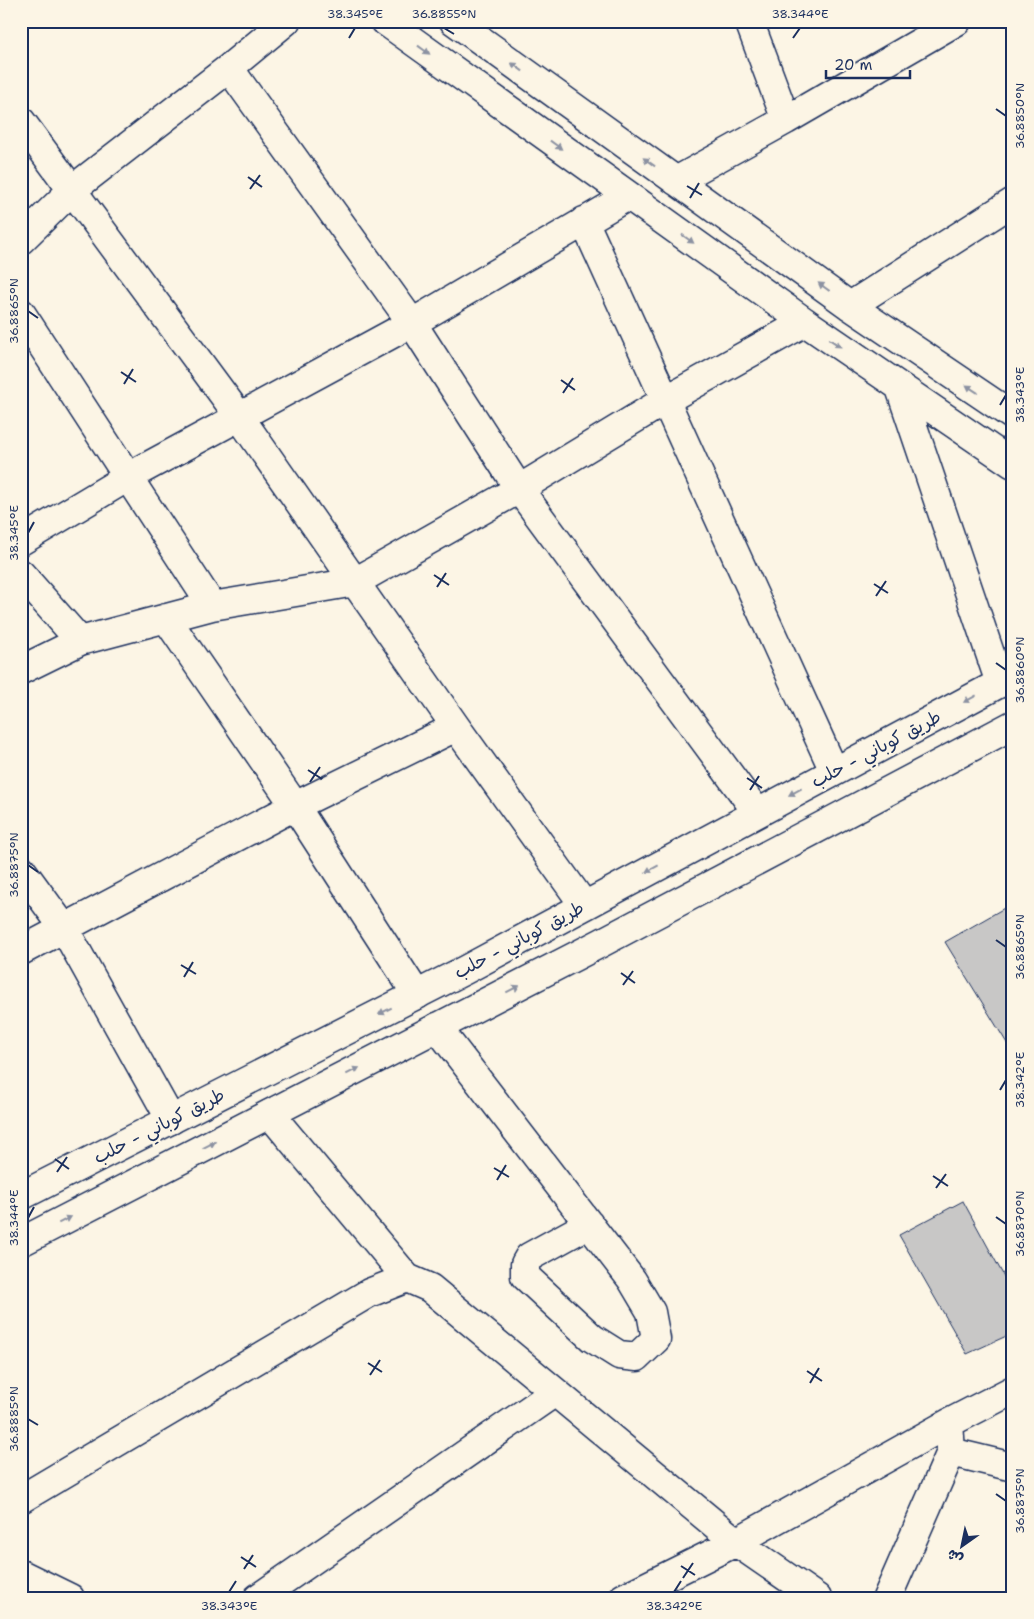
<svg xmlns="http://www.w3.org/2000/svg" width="1034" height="1619" viewBox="0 0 1034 1619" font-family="'Shantell Sans','Playpen Sans Arabic',sans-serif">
	<rect width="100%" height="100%" fill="#fcf5e5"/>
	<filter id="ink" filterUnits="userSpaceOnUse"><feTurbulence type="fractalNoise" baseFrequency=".02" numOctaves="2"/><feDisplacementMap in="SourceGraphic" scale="10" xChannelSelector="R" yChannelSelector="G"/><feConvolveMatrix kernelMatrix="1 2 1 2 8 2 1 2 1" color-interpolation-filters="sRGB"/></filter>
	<g filter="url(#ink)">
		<path fill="#c8c7c6" stroke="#1b2f5e" d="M1013,903V1053L945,942Z
			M963,1201L1013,1293V1333L967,1354L899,1235Z"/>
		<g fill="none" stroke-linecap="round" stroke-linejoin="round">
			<defs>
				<path id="minor" d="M385,21L805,322L1013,464
					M454,21L850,306L1013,416
					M229,68L412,323L519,489L757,812
					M786,120L957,21
					M21,121L239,416L456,727L584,905
					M676,181L786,120L749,21
					M584,221L834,771
					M21,240L73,189L229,68L286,21
					M850,306L1013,202
					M21,313L212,606
					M900,388L1000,683
					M21,541L128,477L412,323L628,196
					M21,574L80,641
					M166,618L295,806L417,995
					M21,670L80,641L212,606L355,582L519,489L664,401L805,322
					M21,869L64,928L171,1120
					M21,951L295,806L456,727
					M437,1027L632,1280L651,1312L656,1339L637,1357L619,1355L592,1338L525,1276V1264L529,1257L589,1224
					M270,1114L407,1278
					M951,1452L1013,1467
					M21,1499L369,1293L407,1278L430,1288L736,1542L817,1598
					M21,1574L70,1598
					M258,1598L555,1392
					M623,1598L736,1542L949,1423L1013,1390
					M887,1598L951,1452L949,1423"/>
				<path id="major" d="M21,1196L465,970L1013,676
					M21,1242L599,944L1013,725"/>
			</defs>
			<use href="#minor" stroke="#1b2f5e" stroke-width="31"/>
			<use href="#major" stroke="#1b2f5e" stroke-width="31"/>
			<use href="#minor" stroke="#fcf5e5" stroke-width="28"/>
			<use href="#major" stroke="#fcf5e5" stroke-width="28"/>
		</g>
		<defs><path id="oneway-solid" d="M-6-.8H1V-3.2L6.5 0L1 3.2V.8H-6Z" transform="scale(1.25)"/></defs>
		<g fill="#8c92a2">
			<use href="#oneway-solid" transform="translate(424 50) rotate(36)"/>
			<use href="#oneway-solid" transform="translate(517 67) rotate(-144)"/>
			<use href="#oneway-solid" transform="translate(556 145) rotate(36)"/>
			<use href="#oneway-solid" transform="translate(649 162) rotate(-144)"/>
			<use href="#oneway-solid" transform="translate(688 239) rotate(36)"/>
			<use href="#oneway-solid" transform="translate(824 287) rotate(-144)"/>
			<use href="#oneway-solid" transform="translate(835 343) rotate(34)"/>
			<use href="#oneway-solid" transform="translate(972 389) rotate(-146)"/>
			<use href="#oneway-solid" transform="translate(970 699) rotate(152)"/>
			<use href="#oneway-solid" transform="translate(795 792) rotate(152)"/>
			<use href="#oneway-solid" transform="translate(652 869) rotate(152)"/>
			<use href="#oneway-solid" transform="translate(513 989) rotate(-27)"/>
			<use href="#oneway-solid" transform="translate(385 1011) rotate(153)"/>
			<use href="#oneway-solid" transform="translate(353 1071) rotate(-27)"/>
			<use href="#oneway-solid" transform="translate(209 1145) rotate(-27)"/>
			<use href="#oneway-solid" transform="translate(65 1220) rotate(-27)"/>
		</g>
	</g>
	<path fill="none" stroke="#1b2f5e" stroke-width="2" d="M444,28L454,34M349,38L355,28M793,38L800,28M996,109L1006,116M248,177L262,187M687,186L702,195M250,189L260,175M690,198L699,183M28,311L38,318M121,372L136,382M561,380L575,390M124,384L133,369M563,393L573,378M1000,405L1006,395M28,533L34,522M434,575L449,585M874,584L888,593M437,587L446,573M876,596L886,581M996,663L1006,670M308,770L322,779M747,778L762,788M310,782L320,767M750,790L759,776M28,865L38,872M996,940L1006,947M181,965L196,974M621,973L635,983M184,977L193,962M623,985L633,971M1000,1090L1006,1080M55,1159L69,1169M494,1168L509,1177M57,1172L67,1157M933,1176L948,1186M497,1180L506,1165M936,1188L946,1174M996,1217L1006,1224M28,1218L34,1207M368,1363L382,1372M807,1371L822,1381M370,1375L380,1360M810,1383L819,1368M28,1419L38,1425M996,1494L1006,1501M241,1557L256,1567M681,1566L695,1575M244,1569L253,1555M683,1578L693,1563M229,1592L236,1581M674,1592L681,1581"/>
	<g text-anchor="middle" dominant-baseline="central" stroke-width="5" stroke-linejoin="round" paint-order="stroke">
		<g font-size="18" fill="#1b2f5e" stroke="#fcf5e5">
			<text transform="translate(876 749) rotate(-28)">طريق كوباني - حلب</text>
			<text transform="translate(519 940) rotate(-28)">طريق كوباني - حلب</text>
			<text transform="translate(159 1126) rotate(-27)">طريق كوباني - حلب</text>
		</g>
	</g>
	<rect width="1034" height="1619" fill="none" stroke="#fcf5e5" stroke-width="55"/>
	<g transform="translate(962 1546) rotate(213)" stroke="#fcf5e5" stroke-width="4" paint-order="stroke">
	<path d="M0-4L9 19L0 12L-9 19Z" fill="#1b2f5e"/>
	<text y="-8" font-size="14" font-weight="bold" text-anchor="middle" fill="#1b2f5e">ش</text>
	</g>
	<path d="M826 70v8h84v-8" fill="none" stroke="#1b2f5e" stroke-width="2.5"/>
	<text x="834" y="70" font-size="15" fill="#1b2f5e" stroke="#fcf5e5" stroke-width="4" paint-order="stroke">20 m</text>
	<rect x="28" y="28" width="978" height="1564" fill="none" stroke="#1b2f5e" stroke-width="2"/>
	<g font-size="12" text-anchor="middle" fill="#1b2f5e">
		<text x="355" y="18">38.345°E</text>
		<text x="444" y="18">36.8855°N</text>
		<text x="800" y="18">38.344°E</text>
		<text transform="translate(1020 116) rotate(-90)" y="4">36.8850°N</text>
		<text transform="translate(14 311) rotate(-90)" y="4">36.8865°N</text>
		<text transform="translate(1020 395) rotate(-90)" y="4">38.343°E</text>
		<text transform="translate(14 533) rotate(-90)" y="4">38.345°E</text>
		<text transform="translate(1020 670) rotate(-90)" y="4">36.8860°N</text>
		<text transform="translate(14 865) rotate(-90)" y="4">36.8875°N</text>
		<text transform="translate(1020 947) rotate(-90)" y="4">36.8865°N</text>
		<text transform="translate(1020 1080) rotate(-90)" y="4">38.342°E</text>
		<text transform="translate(14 1218) rotate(-90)" y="4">38.344°E</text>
		<text transform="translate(1020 1224) rotate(-90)" y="4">36.8870°N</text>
		<text transform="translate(14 1419) rotate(-90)" y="4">36.8885°N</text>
		<text transform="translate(1020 1501) rotate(-90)" y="4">36.8875°N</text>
		<text x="229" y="1610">38.343°E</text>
		<text x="674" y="1610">38.342°E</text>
	</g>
</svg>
